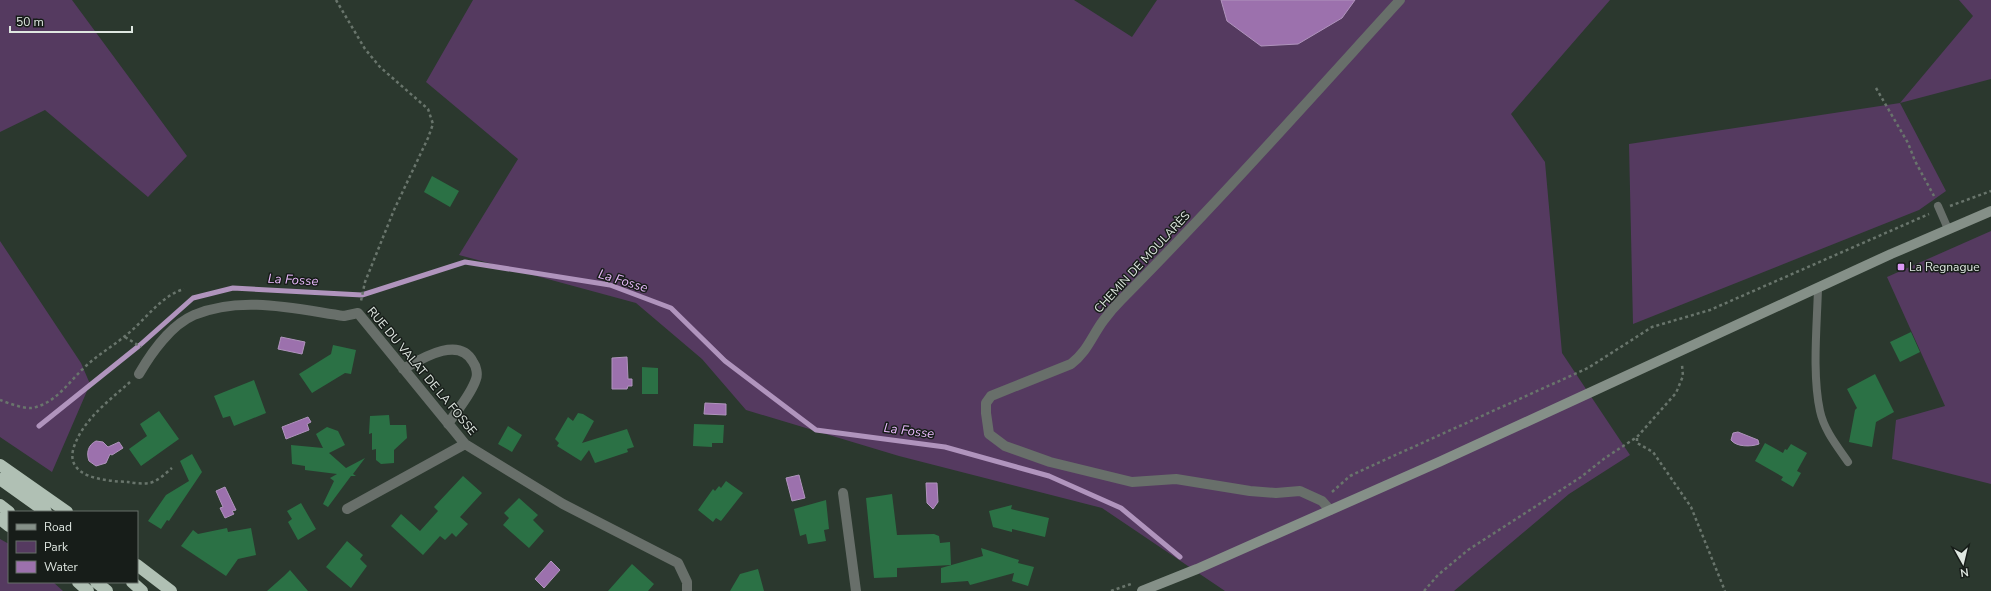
<svg xmlns="http://www.w3.org/2000/svg" width="1991" height="591" viewBox="0 0 1991 591" font-family="'Nunito Sans',sans-serif">
	<rect width="100%" height="100%" fill="#2b382e"/>
	<path fill="#553a60" d="M0,0H72L187,156L148,197L45,110L0,132Z
		M473,0H1074L1132,37L1157,0H1610L1511,114L1545,162L1562,353L1630,455L1569,494L1454,591H1225L1102,508L899,456L746,410L702,359L636,303L459,255L518,159L426,82Z
		M1959,0H1991V79L1900,103L1946,191L1919,210L1633,324L1629,144L1900,103L1973,16Z
		M1991,231V484L1892,459L1896,420L1945,406L1887,277Z
		M0,241L81,363L90,384L52,472L0,437Z
		M0,539L9,544V582H53L63,591H0Z"/>
	<path fill="#9c71ad" stroke="#b094bd" d="M1221,0H1355L1342,18L1298,44L1261,46L1227,21Z
		M281,337L305,342L302,354L278,349Z
		M627,357L628,379H632V386H628L627,389H612V358Z
		M705,403L726,404V415L704,414Z
		M308,417L311,422L307,424L309,430L286,439L282,427Z
		M1738,432L1758,440L1759,444C1751,447 1736,447 1731,440L1733,433Z
		M96,441L103,442L108,447L119,442L123,448L112,455L110,454L106,463L96,466L89,461C86,453 88,445 96,441Z
		M799,475L805,498L792,501L786,478Z
		M926,483H937L938,502L933,509L927,503Z
		M225,487L236,510L232,511L234,514L225,518L220,508L223,507L216,491Z
		M551,561L560,570L544,588L535,579Z"/>
	<g fill="none" stroke-linecap="round" stroke-linejoin="round">
		<path stroke="#b094bd" stroke-width="5" d="M39,426L140,345L193,298L233,288L362,295L465,262L610,285L671,308L725,361L816,430L945,447L1049,476L1121,508L1180,557"/>
	</g>
	<path fill="#2b7145" d="M432,176L459,191L450,207L424,192Z
		M1911,332L1920,352L1900,362L1890,342Z
		M333,345L356,350L351,374L345,373L312,393L299,374L331,354Z
		M642,367L658,368V394H642Z
		M1875,374L1894,412L1876,422L1872,447L1849,442L1855,410L1857,408L1847,389Z
		M254,380L266,413L234,426L230,416L223,418L214,396Z
		M159,411L179,439L141,466L129,449L147,436L140,424Z
		M578,413L583,414L594,421L582,443L627,429L634,447L627,449L628,452L595,463L589,450L581,461L557,446L559,443L555,439L568,417L573,421Z
		M389,415L390,425H406L407,438L394,450V463L381,464L376,460V449L372,450V433L369,434L370,416Z
		M694,424L724,425L723,443H712V447L693,446Z
		M508,426L522,435L512,452L498,444Z
		M327,427L338,431L345,445L329,453L346,468L365,458L353,474L356,476H351L328,507L323,504L334,481L330,478L337,474L305,470V466L292,464L291,445L323,448L316,434Z
		M1765,443L1783,453L1785,449L1787,450L1791,444L1807,453L1797,471L1801,473L1793,487L1781,480L1783,477L1755,461Z
		M192,454L202,472L169,521L167,520L161,529L148,521L166,495L189,481L180,461Z
		M463,476L482,493L460,517L468,524L456,537L452,533L445,540L440,536L423,555L391,526L401,514L420,531L438,511L434,507Z
		M726,481L743,493L721,521L716,518L713,522L698,510L713,489L715,491L719,486L721,488Z
		M892,494L897,535L934,534L939,536L940,543L950,542L951,565L897,568V577L874,578L866,498Z
		M519,498L538,515L533,520L544,531L529,548L503,525L509,518L504,513Z
		M826,500L829,529L824,530L826,541L808,544L806,534L800,536L794,509Z
		M301,503L316,529L298,540L288,522L292,519L287,511Z
		M1012,505L1011,509L1049,518L1045,537L1012,529V532L993,527L989,511Z
		M227,528L228,532L251,528L256,555L238,559L226,576L181,546L193,530L198,534Z
		M347,541L363,555L360,559L367,566L351,588L326,567Z
		M981,548L1019,560L1018,563L1034,567L1028,586L1012,581L1014,573L970,585L968,581L941,583V568L983,556Z
		M632,564L654,584L648,591H608Z
		M758,569L764,591H730L740,574Z
		M290,570L308,591H267L284,576Z"/>
	<g fill="none" stroke-linecap="round" stroke-linejoin="round">
		<path stroke="#69756c" stroke-width="2.5" stroke-dasharray="3 3" stroke-linecap="butt" d="M336,0L365,49L380,67L428,109L433,124L428,138L394,210L365,282L361,301
			M1876,88L1908,143L1915,161L1934,196
			M1950,206L1991,191
			M125,337L141,347
			M130,382C110,400 85,418 75,444C61,478 106,481 128,482C134,483 142,484 149,483C157,482 166,473 172,468
			M0,400C8,403 24,409 32,408C57,403 69,381 87,365C99,354 113,346 125,336C145,321 160,296 184,289
			M1637,438V443L1653,452L1691,507L1725,591
			M1332,492L1350,476L1369,467L1588,368L1652,327L1710,310L1929,214
			M1111,591L1131,584
			M1424,591L1438,575L1468,550L1581,477L1605,458L1637,437L1676,393L1683,376L1682,365"/>
		<path stroke="#686f6a" stroke-width="8" d="M1938,206L1948,229
			M1818,288C1817,326 1812,374 1820,411C1824,430 1837,446 1848,462"/>
		<path stroke="#686f6a" stroke-width="10" d="M403,369C421,359 459,335 473,362C476,366 478,374 476,379C471,395 457,410 448,424
			M139,374C151,353 171,325 194,315C241,295 296,309 344,316L358,313L465,444L563,504L678,563L687,582V591
			M843,493L856,591
			M347,509L465,444
			M1330,510L1322,501L1300,491L1276,493L1250,491L1176,479L1132,482L1050,462L1005,446L989,434L986,413V403L991,396L1071,364C1087,352 1092,336 1103,321C1109,313 1115,306 1121,300C1217,203 1308,101 1400,0"/>
		<path stroke="#859088" stroke-width="10" d="M1142,591L1197,569L1439,462L1891,254L1991,211"/>
		<path stroke="#b0c0b4" stroke-width="12" d="M0,465L67,512
			M0,479L46,512
			M0,505L9,512
			M0,519L9,526
			M137,565L171,591
			M78,582L88,591
			M96,582L107,591
			M132,582L142,591"/>
	</g>
	<rect fill="#db99f5" stroke="#171d19" stroke-width="1.5" x="1897" y="263" width="8" height="8" rx="2"/>
	<g text-anchor="middle" dominant-baseline="central" stroke-width="3" stroke-linejoin="round" paint-order="stroke">
		<g font-size="12" fill="#dfe7e1" stroke="#171d19">
			<text transform="translate(1142 262) rotate(-47)">CHEMIN DE MOULARÈS</text>
			<text transform="translate(422 371) rotate(50)">RUE DU VALAT DE LA FOSSE</text>
		</g>
		<g font-size="12" fill="#dfe7e1" stroke="#171d19" text-anchor="start">
			<text x="1909" y="267">La Regnague</text>
		</g>
		<g font-size="13" font-style="italic" fill="#e9b9fc" stroke="#171d19">
			<text transform="translate(293 280) rotate(3)">La Fosse</text>
			<text transform="translate(623 281) rotate(17)">La Fosse</text>
			<text transform="translate(909 431) rotate(7)">La Fosse</text>
		</g>
	</g>
	<rect x="8" y="511" width="130" height="72" fill="#171d19" stroke="#676e69"/>
	<rect x="16" y="524" width="20" height="6" fill="#859088" stroke="#676e69"/>
	<text x="44" y="531" font-size="12" fill="#dfe7e1">Road</text>
	<rect x="16" y="541" width="20" height="12" fill="#553a60" stroke="#676e69"/>
	<text x="44" y="551" font-size="12" fill="#dfe7e1">Park</text>
	<rect x="16" y="561" width="20" height="12" fill="#9c71ad" stroke="#676e69"/>
	<text x="44" y="571" font-size="12" fill="#dfe7e1">Water</text>
	<g transform="translate(1963 563) rotate(172)" stroke="#171d19" stroke-width="3" paint-order="stroke">
	<path d="M0-3L7 15L0 10L-7 15Z" fill="#dfe7e1"/>
	<text y="-6" font-size="11" font-weight="bold" text-anchor="middle" fill="#dfe7e1">N</text>
	</g>
	<path d="M10 26v6h122v-6" fill="none" stroke="#dfe7e1" stroke-width="2"/>
	<text x="16" y="26" font-size="12" fill="#dfe7e1" stroke="#171d19" stroke-width="3" paint-order="stroke">50 m</text>
</svg>
